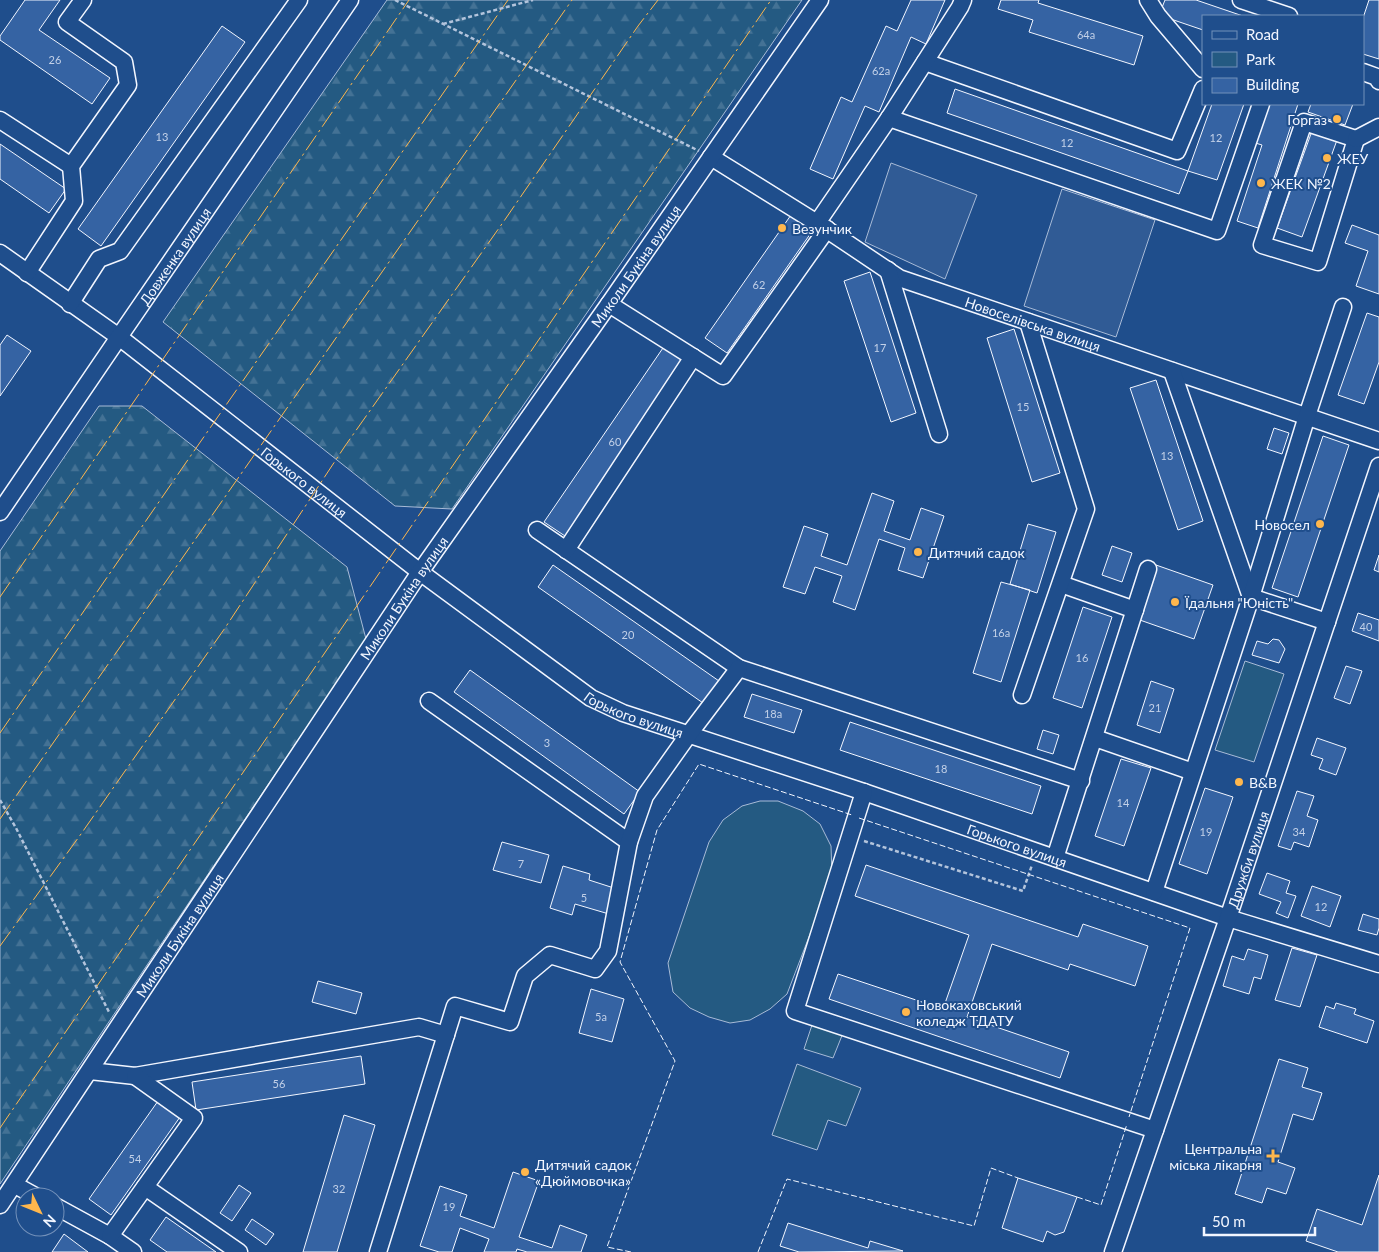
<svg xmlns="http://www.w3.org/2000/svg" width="1379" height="1252" viewBox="0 0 1379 1252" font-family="Lato,sans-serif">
	<defs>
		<pattern id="forest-firs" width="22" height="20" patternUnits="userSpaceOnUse" patternTransform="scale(1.25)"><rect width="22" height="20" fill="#245a82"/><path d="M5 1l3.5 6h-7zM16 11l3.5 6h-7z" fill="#447295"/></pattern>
	</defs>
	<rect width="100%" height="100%" fill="#1f4e8c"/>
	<path fill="#245a82" stroke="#a8bbd7" d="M1245,661L1284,674L1254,762L1215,750Z
		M760,801H778L803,811L820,824L831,846L832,877L787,994L770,1009L750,1020L730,1023L709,1017L690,1008L673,992L668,963L709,842L723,820L742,806Z
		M813,1022L843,1033L833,1058L804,1049Z
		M797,1064L861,1088L846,1126L828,1120L817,1150L772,1135Z"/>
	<path fill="url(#forest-firs)" stroke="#a8bbd7" d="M387,0H802L452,509L395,506L163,322Z
		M99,406H142L347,567L366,639L0,1184V551Z"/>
	<path fill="#305b95" stroke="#a8bbd7" d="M891,163L977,195L945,279L865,242Z
		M1062,189L1155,220L1116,337L1024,306Z"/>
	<path fill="#3563a3" stroke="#f2f6ff" d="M25,0H60L39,30L110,78L92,104L0,40V36Z
		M911,0H945L926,44L911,37L879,112L865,106L833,179L810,169L841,97L852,102L886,26L897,31Z
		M1001,0H1039L1038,3L1143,36L1134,65L1029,32L1033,20L998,9Z
		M1165,0H1196L1243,16H1203V30L1159,15Z
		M1369,0H1379V59L1363,54V18Z
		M222,26L245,42L101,246L78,229Z
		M955,89L1188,171L1179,194L947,113Z
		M1212,104H1244L1217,180L1188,171Z
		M1265,104H1298L1258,228L1237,221L1262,145L1252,142Z
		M1311,104H1353L1345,125L1308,112Z
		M1312,131L1337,140L1302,237L1277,228Z
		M0,144L66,189L49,213L0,179Z
		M791,215L813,230L727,353L705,338Z
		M1352,225L1379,235V294L1356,286L1368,251L1345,243Z
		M870,272L916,413L891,422L844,281Z
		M1367,313L1379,317V362L1364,404L1338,395Z
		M1014,329L1060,473L1032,482L987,338Z
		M7,335L31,351L0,396V345Z
		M665,345L686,360L565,536L544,522Z
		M1156,380L1203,521L1178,530L1130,388Z
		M1274,428L1289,433L1282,454L1267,449Z
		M1323,436L1349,445L1298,597L1272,588Z
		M872,493L894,501L884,531L910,540L921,508L944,516L923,578L898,570L905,548L879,539L855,610L833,602L842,576L815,567L805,594L783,587L804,526L828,534L821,556L847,565Z
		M1028,524L1056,532L1037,593L1010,584Z
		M1112,546L1132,553L1122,582L1102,575Z
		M1379,555V572L1374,570Z
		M553,565L719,681L703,703L538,587Z
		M1156,565L1213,585L1194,639L1137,619Z
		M1001,582L1030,590L1001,682L973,673Z
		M1083,607L1112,617L1082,708L1053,698Z
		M1358,613L1379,620V641L1352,631Z
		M1273,639L1279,640L1285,649L1279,663L1252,655L1257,641L1268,644Z
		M1346,666L1362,671L1350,704L1334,698Z
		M470,670L640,792L624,814L454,692Z
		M1151,681L1174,689L1160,733L1137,725Z
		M752,694L802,710L794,733L744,717Z
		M850,722L1041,786L1032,814L840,750Z
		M1043,730L1059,735L1053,754L1037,749Z
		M1317,738L1346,748L1336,775L1319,769L1323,759L1311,755Z
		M1121,759L1151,768L1124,846L1095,836Z
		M1205,788L1233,797L1207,874L1179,864Z
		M1297,791L1314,796L1307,816L1318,820L1309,847L1294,842L1291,850L1278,846Z
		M502,842L549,855L541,883L493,870Z
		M866,865L1078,937L1083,924L1148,946L1135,986L1070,964L1068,970L992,944L967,1017L1069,1052L1060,1078L829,999L838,974L943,1009L969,935L855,896Z
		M563,866L590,874L589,880L617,889L609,914L575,904L572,915L550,908Z
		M1267,873L1290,881L1286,893L1296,896L1288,918L1276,913L1281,902L1259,894Z
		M1312,886L1341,896L1330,927L1301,916Z
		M1363,914L1379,919V928L1377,935L1358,930Z
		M1292,948L1317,955L1300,1007L1275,1000Z
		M1248,949L1268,955L1261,979L1254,977L1249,994L1223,986L1232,956L1244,960Z
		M318,981L362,993L356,1014L312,1002Z
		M591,989L624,999L612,1042L579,1033Z
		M1336,1003L1356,1009L1354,1014L1374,1021L1367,1043L1319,1027L1326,1006L1334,1009Z
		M361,1056L365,1084L196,1110L192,1082Z
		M1279,1059L1308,1068L1302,1087L1322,1093L1313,1120L1293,1114L1278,1162L1295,1168L1286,1194L1267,1188L1262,1203L1235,1194Z
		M158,1101L180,1117L111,1215L89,1199Z
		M344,1115L375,1125L337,1252H303Z
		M513,1172L539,1181L519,1237L552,1248L560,1225L587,1235L581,1252H527L517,1249L516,1252H484L489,1239L460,1228L452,1252H439L420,1246L440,1186L467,1195L460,1216L494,1228Z
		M1379,1175V1252H1338L1306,1241L1317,1209L1362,1225Z
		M1018,1178L1077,1197L1064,1232L1055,1235L1047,1231L1043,1242L1002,1228Z
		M239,1185L251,1193L232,1221L220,1213Z
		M166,1217L216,1252H167L150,1240Z
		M252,1219L274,1234L266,1245L245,1230Z
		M788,1223L868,1248L870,1241L903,1251L799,1252L780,1246Z
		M64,1234L88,1252H52Z"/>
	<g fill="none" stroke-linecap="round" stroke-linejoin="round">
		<defs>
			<g id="minor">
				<path d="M1148,0L1158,16L1203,69"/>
				<path d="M1241,0L1289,16"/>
				<path d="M925,62L1177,151L1203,89"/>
				<path d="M1363,72L1377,77L1379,81"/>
				<path d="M889,118L1217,231L1261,104"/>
				<path d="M0,120L71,166"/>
				<path d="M1304,122L1356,139L1318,262L1262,245Z"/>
				<path d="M1356,139L1379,127"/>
				<path id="s1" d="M711,157L817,223L899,278L1379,441"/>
				<path d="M817,223L889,118L960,7L963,0"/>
				<path id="s2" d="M0,253L119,337L420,572L591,698L623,713L864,792L1228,918L1379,964"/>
				<path d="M888,270L939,434"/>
				<path d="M27,273L74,201L71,166L128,85L124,62L67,22L83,0"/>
				<path d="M70,304L99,259L120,251L299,0"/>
				<path d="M609,304L723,376L827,229"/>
				<path d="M1172,371L1251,597L1327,622"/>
				<path id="s3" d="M0,512L119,337L350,0"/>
				<path d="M537,530L739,668L1081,781"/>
				<path d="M566,550L693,357"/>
				<path d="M1061,584L1135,610"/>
				<path d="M1022,695L1086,509L1028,322"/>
				<path d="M429,701L629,842"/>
				<path d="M1095,738L1193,772"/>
				<path d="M864,792L795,1011L1155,1130"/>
				<path d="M1055,858L1148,569"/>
				<path d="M1154,892L1251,597L1307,416L1343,307"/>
				<path d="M90,1071L135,1076L419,1027L446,1035"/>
				<path d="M15,1185L37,1197"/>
				<path d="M145,1187L239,1252"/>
				<path id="s4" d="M0,1205L420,572L609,304L820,0"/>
				<path d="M55,1206L110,1236L133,1252"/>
				<path d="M110,1236L194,1118L135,1076"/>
				<path d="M378,1252L455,1006L510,1022L525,976L550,955L595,969L608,951L629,842L645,796L689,734L739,668"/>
				<path id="s5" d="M1113,1252L1228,918L1379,466"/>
			</g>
		</defs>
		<use href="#minor" stroke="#f2f6ff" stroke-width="19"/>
		<path stroke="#b3c4dc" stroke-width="2.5" stroke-dasharray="4 2.5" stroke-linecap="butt" d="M395,0L699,151
			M443,24L533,0
			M0,800L16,828L109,1012
			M864,841L1023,891L1032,865"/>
		<use href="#minor" stroke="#1f4e8c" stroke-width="16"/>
		<path stroke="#f2f6ff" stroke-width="1" stroke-dasharray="6 2.5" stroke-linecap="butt" d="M859,818L1190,928L1129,1117
			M1077,1197L1101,1205L1127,1124
			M631,1252L607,1247L675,1061L620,962L657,830L699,764L852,815
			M758,1252L787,1179L974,1226L991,1168L1018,1178"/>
		<path stroke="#ffb74d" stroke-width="1" stroke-dasharray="18 4 2.5 4" stroke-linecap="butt" d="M0,597L409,0
			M0,733L185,464L508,0
			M0,819L572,0
			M0,946L81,834L225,628L345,446L504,221L638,26L658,0
			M0,1128L771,0"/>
	</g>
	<g fill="#ffb74d" stroke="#1f4e8c" stroke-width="2">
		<circle cx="1337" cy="119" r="5"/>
		<circle cx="1327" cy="158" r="5"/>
		<circle cx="1261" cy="183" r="5"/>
		<circle cx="782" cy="228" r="5"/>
		<circle cx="1320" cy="524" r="5"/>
		<circle cx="918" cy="552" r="5"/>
		<circle cx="1175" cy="602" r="5"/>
		<circle cx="1239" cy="782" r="5"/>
		<circle cx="906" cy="1012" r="5"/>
		<path d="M1270.5 1148.5h5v5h5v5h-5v5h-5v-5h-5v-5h5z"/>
		<circle cx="525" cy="1172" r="5"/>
	</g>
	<g text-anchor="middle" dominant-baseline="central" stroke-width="4" stroke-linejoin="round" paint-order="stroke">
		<g font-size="11" fill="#c3d1e8">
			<text x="1086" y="34">64а</text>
			<text x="55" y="59">26</text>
			<text x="881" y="70">62а</text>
			<text x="162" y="136">13</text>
			<text x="1216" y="137">12</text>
			<text x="1067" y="142">12</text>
			<text x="759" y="284">62</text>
			<text x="880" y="347">17</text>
			<text x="1023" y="406">15</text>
			<text x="615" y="441">60</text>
			<text x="1167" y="455">13</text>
			<text x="1366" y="626">40</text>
			<text x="1001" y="632">16а</text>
			<text x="628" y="634">20</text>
			<text x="1082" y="657">16</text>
			<text x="1155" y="707">21</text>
			<text x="773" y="713">18а</text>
			<text x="547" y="742">3</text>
			<text x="941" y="768">18</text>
			<text x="1123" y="802">14</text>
			<text x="1206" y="831">19</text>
			<text x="1299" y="831">34</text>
			<text x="521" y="863">7</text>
			<text x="584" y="897">5</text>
			<text x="1321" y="906">12</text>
			<text x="601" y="1016">5а</text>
			<text x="279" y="1083">56</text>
			<text x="135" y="1158">54</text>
			<text x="339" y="1188">32</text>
			<text x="449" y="1206">19</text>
		</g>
		<g font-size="14" fill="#f2f6ff" stroke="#1f4e8c" text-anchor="start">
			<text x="1327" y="119" text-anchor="end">Горгаз</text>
			<text x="1337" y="158">ЖЕУ</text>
			<text x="1271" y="183">ЖЕК №2</text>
			<text x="792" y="228">Везунчик</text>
			<text x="1310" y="524" text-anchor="end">Новосел</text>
			<text x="928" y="552">Дитячий садок</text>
			<text x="1185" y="602">Їдальня "Юність"</text>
			<text x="1249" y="782">В&amp;В</text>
			<text x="916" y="1004">Новокаховський<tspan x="916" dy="16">коледж ТДАТУ</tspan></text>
			<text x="1262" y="1148" text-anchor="end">Центральна<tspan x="1262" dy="16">міська лікарня</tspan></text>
			<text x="535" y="1164">Дитячий садок<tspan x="535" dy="16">«Дюймовочка»</tspan></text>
		</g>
		<g font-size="14" fill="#f2f6ff" stroke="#1f4e8c">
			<text stroke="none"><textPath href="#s3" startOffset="310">Довженка вулиця</textPath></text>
			<text stroke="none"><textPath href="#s4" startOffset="1134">Миколи Букіна вулиця</textPath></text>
			<text stroke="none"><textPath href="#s1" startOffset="365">Новоселівська вулиця</textPath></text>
			<text stroke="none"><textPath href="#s2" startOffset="381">Горького вулиця</textPath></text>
			<text stroke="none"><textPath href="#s4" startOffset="729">Миколи Букіна вулиця</textPath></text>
			<text stroke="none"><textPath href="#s2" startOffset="786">Горького вулиця</textPath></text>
			<text stroke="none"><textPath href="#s2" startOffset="1191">Горького вулиця</textPath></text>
			<text stroke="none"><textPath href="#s5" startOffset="415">Дружби вулиця</textPath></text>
			<text stroke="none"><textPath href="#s4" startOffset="324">Миколи Букіна вулиця</textPath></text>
		</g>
	</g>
	<rect x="1202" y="15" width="162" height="90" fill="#1f4e8c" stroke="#7391ba"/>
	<rect x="1212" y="31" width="25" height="8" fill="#1f4e8c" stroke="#7391ba"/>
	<text x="1246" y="40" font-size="15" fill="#f2f6ff">Road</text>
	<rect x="1212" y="52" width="25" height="15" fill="#245a82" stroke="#7391ba"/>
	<text x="1246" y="65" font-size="15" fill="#f2f6ff">Park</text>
	<rect x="1212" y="78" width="25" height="15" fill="#3563a3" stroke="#7391ba"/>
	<text x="1246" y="90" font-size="15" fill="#f2f6ff">Building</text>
	<g transform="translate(40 1212) rotate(133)"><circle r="24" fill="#1f4e8c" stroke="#7391ba"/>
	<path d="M0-4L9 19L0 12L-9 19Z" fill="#ffb74d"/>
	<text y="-8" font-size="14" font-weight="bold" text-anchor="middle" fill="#f2f6ff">N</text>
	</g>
	<path d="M1204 1227v8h111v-8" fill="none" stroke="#f2f6ff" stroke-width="2.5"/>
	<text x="1212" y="1227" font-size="15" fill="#f2f6ff" stroke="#1f4e8c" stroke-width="4" paint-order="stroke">50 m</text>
</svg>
